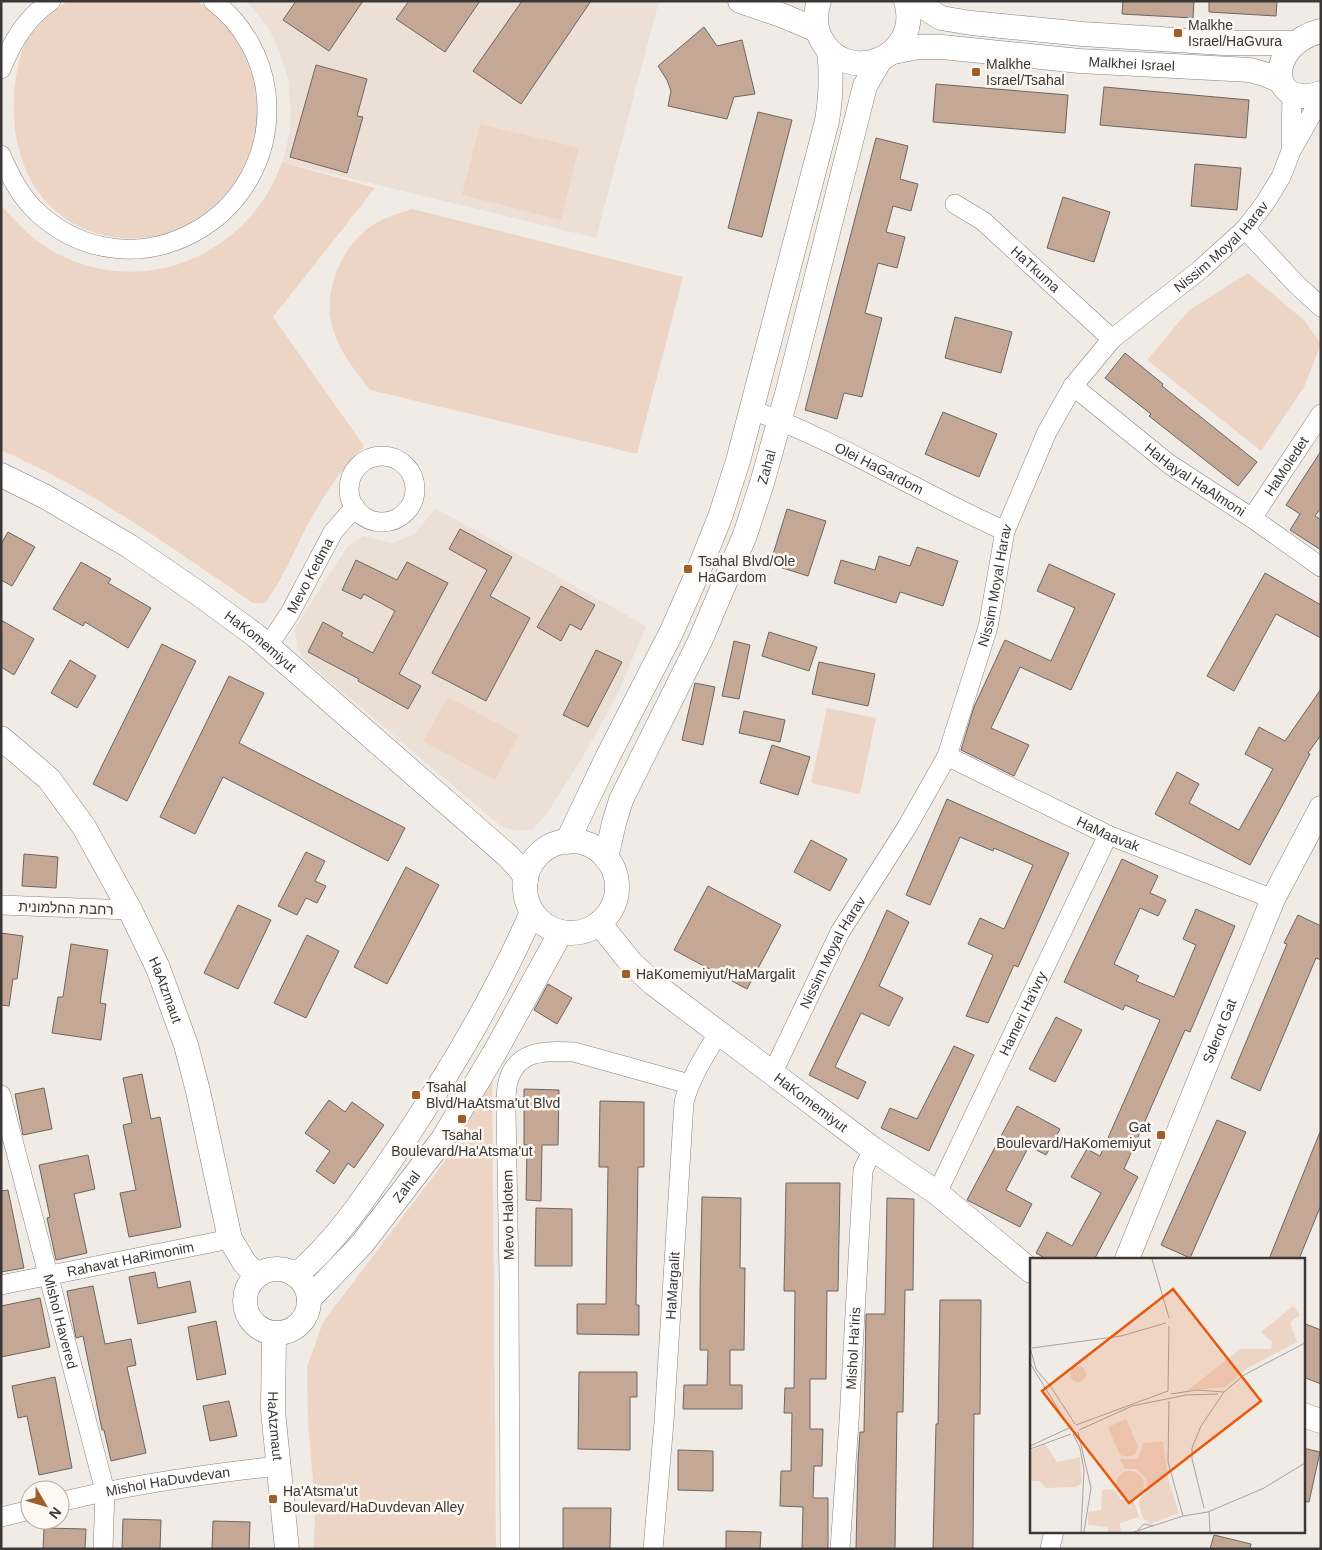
<svg xmlns="http://www.w3.org/2000/svg" width="1322" height="1550" viewBox="0 0 1322 1550" font-family="Helvetica,'Noto Sans Hebrew',sans-serif">
	<rect width="100%" height="100%" fill="#f1ebe6"/>
	<path fill="#ecdfd6" d="M247,1H659L596,238L283,162L290,129L291,108L288,78L280,53L269,29Z
		M435,508L646,626L618,693L588,748L548,812L533,829L517,831L502,827L307,662L297,648L295,628L347,547L363,536L392,543L415,534Z"/>
	<path fill="#edd5c6" d="M68,1C98,1 129,1 159,1C170,1 185,0 195,1C204,4 214,14 220,21C261,61 269,125 241,175C227,198 207,215 183,227C154,241 120,242 90,231C14,204 0,111 25,42C37,25 51,13 68,1Z
		M480,124L579,148L561,220L462,195Z
		M282,162L375,188L273,317L364,446C339,472 323,496 306,528C293,553 282,581 265,603H253C189,560 125,513 56,477C38,467 20,459 1,450V205C19,226 37,244 62,256C149,298 251,252 282,162Z
		M412,209L683,277L637,454L370,390C354,369 336,348 331,321C324,291 342,248 367,229C380,219 396,214 412,209Z
		M1248,273L1305,321L1321,344L1304,387L1261,451L1147,360L1188,311Z
		M448,697L519,735L495,780L423,741Z
		M827,708L876,718L860,794L811,783Z
		M492,1063L496,1549H314L315,1505L308,1423L307,1367L323,1322L445,1161Z"/>
	<path fill="#c4a895" stroke="#6c6662" d="M296,1H363L329,51L283,20Z
		M409,1H480L445,52L396,19Z
		M522,1H591L521,104L473,71Z
		M1123,1H1194L1193,18L1122,14Z
		M1209,1H1277L1276,16L1209,12Z
		M704,27L717,46L742,40L755,94L734,97L727,119L668,106L671,91L667,80L658,66Z
		M316,65L367,79L357,116L363,117L347,173L290,157Z
		M936,84L1068,95L1065,133L933,122Z
		M1104,87L1249,100L1246,138L1100,125Z
		M758,112L792,120L762,237L728,228Z
		M876,138L908,146L900,179L918,184L911,211L893,206L886,232L905,237L897,268L878,263L865,313L882,318L870,365L862,397L844,393L837,419L805,410Z
		M1195,164L1241,168L1237,210L1191,206Z
		M1063,197L1110,212L1094,262L1047,248Z
		M955,317L1012,332L1001,373L945,358Z
		M1125,353L1163,384L1162,386L1257,462L1238,486L1149,416L1151,414L1105,378Z
		M943,412L997,434L979,477L925,454Z
		M1321,451V508L1315,516L1321,520V550L1290,530L1300,514L1286,505Z
		M787,509L826,521L808,576L770,564Z
		M460,529L512,557L490,596L530,618L486,701L432,673L487,570L449,549Z
		M8,532L35,547L12,586L1,580V544Z
		M917,547L958,561L943,606L900,592L896,603L834,583L841,560L875,570L879,556L910,566Z
		M356,560L397,580L407,562L448,583L399,674L421,686L408,709L358,681L359,679L308,652L323,622L343,633L341,636L373,653L395,611L364,594L361,599L342,590Z
		M81,562L111,579L108,583L151,608L128,648L85,622L83,626L53,609Z
		M1049,564L1115,594L1071,690L1020,667L991,728L1029,745L1014,776L961,750L974,707L1005,640L1051,661L1075,608L1037,591Z
		M1265,573L1321,605V638L1276,614L1234,691L1207,676Z
		M561,586L595,605L581,630L570,624L561,641L537,627Z
		M1,620L34,639L14,675L1,667Z
		M769,632L817,647L809,671L762,656Z
		M734,641L750,645L739,699L722,696Z
		M162,644L196,661L127,801L93,784Z
		M596,650L622,662L588,727L563,715Z
		M70,660L96,676L77,708L51,693Z
		M819,662L875,674L868,706L812,694Z
		M229,676L264,693L239,743L405,828L388,861L223,777L195,834L160,817Z
		M695,683L715,687L703,745L682,740Z
		M1321,689V735L1308,753L1310,754L1250,865L1155,814L1177,772L1199,784L1189,803L1239,830L1273,769L1245,754L1259,727L1285,741Z
		M744,711L785,720L780,742L739,733Z
		M772,745L810,757L798,795L760,783Z
		M947,799L1069,853L1018,967L1014,965L988,1023L966,1016L993,955L968,944L980,918L1004,929L1033,865L994,848L993,851L960,837L930,905L906,895Z
		M811,840L847,859L830,891L794,872Z
		M306,852L325,861L315,881L326,886L317,903L306,898L297,915L278,906Z
		M24,854L58,857L56,888L22,886Z
		M1122,859L1158,876L1150,893L1166,900L1158,916L1140,908L1114,964L1139,976L1136,981L1174,997L1196,945L1183,939L1196,909L1235,926L1190,1032L1185,1030L1124,1169L1138,1177L1095,1258L1097,1259H1046L1036,1253L1047,1232L1072,1246L1101,1193L1071,1177L1087,1149L1100,1156L1160,1020L1125,1005L1123,1010L1064,982Z
		M406,867L439,885L387,984L354,967Z
		M708,886L781,925L747,989L674,950Z
		M238,905L271,920L238,989L204,973Z
		M887,910L909,922L879,986L903,998L889,1026L861,1013L835,1067L866,1082L858,1099L809,1075L864,961Z
		M1298,915L1321,926V960L1316,958L1260,1091L1231,1078L1287,944L1284,943Z
		M1,933L23,936L17,979H13L9,1006L1,1005Z
		M307,935L339,951L306,1018L274,1003Z
		M71,944L108,950L100,1003L106,1004L101,1040L52,1033L58,997H63Z
		M548,984L572,998L557,1024L534,1010Z
		M1056,1017L1082,1030L1055,1082L1029,1069Z
		M954,1046L974,1055L929,1151L881,1128L890,1108L917,1119Z
		M142,1074L151,1119L160,1117L181,1227L129,1237L120,1193L136,1190L123,1125L132,1123L123,1078Z
		M44,1088L52,1129L23,1135L15,1094Z
		M524,1089L559,1090L558,1145H542L541,1201L526,1200L527,1145H524Z
		M329,1100L345,1112L352,1102L384,1125L354,1168L348,1163L334,1184L316,1171L330,1151L305,1133Z
		M600,1101L644,1102V1167H638L636,1305H639V1335L577,1334V1304H606L608,1167H599Z
		M1017,1106L1060,1129L1046,1155L1029,1146L1006,1190L1032,1204L1020,1227L967,1200Z
		M1217,1120L1246,1132L1190,1258L1161,1245Z
		M1320,1132L1321,1205L1299,1259H1269Z
		M88,1155L95,1189L74,1194L87,1253L56,1260L47,1218L50,1217L39,1165Z
		M786,1183H840L838,1291H827L826,1379H810V1429H823L822,1466H814L813,1498H828V1549H802L803,1507L780,1506L781,1471H791L792,1413H784L785,1388H794L795,1291H784Z
		M8,1190L24,1268L1,1272V1191Z
		M702,1197L741,1198L740,1268H745L744,1350H730V1385H742V1409H683L684,1385H707L708,1350H700V1295Z
		M887,1198L914,1199L913,1290H905L903,1412H897L895,1549H856L858,1460L860,1432H864L866,1314H885Z
		M536,1208L572,1209V1266H535Z
		M155,1272L158,1288L190,1281L196,1312L138,1324L129,1277Z
		M93,1286L105,1344L131,1339L136,1365L127,1367L146,1453L111,1461L104,1430H102L83,1336L76,1338L67,1291Z
		M40,1298L50,1347L1,1357V1306Z
		M940,1300H981L980,1414H974L973,1549H933L936,1424H938Z
		M216,1321L226,1374L197,1380L188,1327Z
		M1303,1323L1321,1330V1384L1303,1377Z
		M579,1372H637V1397H630V1450L578,1449Z
		M55,1377L72,1468L39,1475L27,1416L18,1418L12,1386Z
		M229,1401L237,1436L210,1441L203,1406Z
		M1303,1448L1320,1452L1309,1502L1303,1501Z
		M678,1450L713,1451V1491L678,1490Z
		M563,1508H611L610,1549H563Z
		M123,1519L161,1520L160,1549H122Z
		M213,1521L250,1522L249,1549H212Z
		M44,1528L86,1529L85,1549H43Z
		M726,1531L761,1532L760,1549H726Z
		M1214,1535L1251,1544L1250,1549H1210Z"/>
	<g fill="none" stroke-linecap="round" stroke-linejoin="round">
		<defs>
			<g id="minor">
				<path d="M1,69C12,42 26,18 51,1"/>
				<path d="M1291,147L1292,93"/>
				<path d="M1,155C10,176 20,196 37,212C132,300 280,220 266,93C262,57 242,23 213,1"/>
				<path id="s1" d="M955,204L983,221L1112,339"/>
				<path d="M1245,229L1296,284L1321,307"/>
				<path id="s2" d="M1073,386L1169,464L1252,518L1321,567"/>
				<path id="s3" d="M752,410C840,442 920,493 1005,531"/>
				<circle cx="382" cy="489" r="33"/>
				<path id="s4" d="M1252,518L1321,414"/>
				<path id="s5" d="M268,646L290,613L333,532L355,507"/>
				<path id="s6" d="M947,756L1108,835L1273,899"/>
				<path d="M1,905L130,910"/>
				<path id="s7" d="M772,1074L840,932L907,827L947,756L988,627L1005,531L1047,432L1073,386L1112,339L1201,269L1245,229L1265,203L1281,177L1291,151L1321,98"/>
				<path id="s8" d="M1,1095L105,1491L103,1549"/>
				<path id="s9" d="M937,1193L1108,835"/>
				<path id="s10" d="M1,1285L230,1239"/>
				<path id="s11" d="M60,1502C132,1484 205,1474 278,1466"/>
				<path d="M1,1517L30,1510"/>
				<path d="M510,1549L509,1277L506,1110C506,1102 506,1094 507,1087C513,1050 545,1050 574,1052L689,1084"/>
				<path id="s12" d="M653,1549L664,1422L684,1102C691,1076 705,1055 719,1032"/>
				<path id="s13" d="M840,1549L849,1422L863,1170L873,1149"/>
				<path d="M1050,1549L1054,1531"/>
			</g>
			<g id="tertiary">
				<path d="M740,1L781,15L817,30"/>
				<path d="M819,1C815,13 815,24 819,35C843,89 923,59 906,1"/>
				<path d="M914,1L941,18L971,23L1083,34L1223,43H1296"/>
				<path d="M1321,31C1266,44 1267,111 1321,93"/>
				<path id="s14" d="M893,52L919,47H942L1080,61L1250,70L1264,74L1281,81"/>
				<path id="s15" d="M1,475L46,497L129,546L195,591L255,635L508,856L521,870L526,880"/>
				<path id="s16" d="M1,738L49,779L84,827L130,910L158,968L186,1045L198,1091L230,1239L244,1262L257,1276"/>
				<circle cx="571" cy="887" r="46"/>
				<path d="M567,842L607,758L671,633L698,572L720,517L738,461L827,121C831,97 832,75 829,50"/>
				<path id="s17" d="M606,858L614,823L621,800L700,641L745,535L762,483L788,390L865,86L880,60"/>
				<path id="s18" d="M599,923L632,964L654,984L873,1149L937,1193L1031,1271"/>
				<path id="s19" d="M1127,1259L1273,899L1321,808"/>
				<circle cx="277" cy="1301" r="32"/>
				<path d="M296,1275C334,1243 362,1202 390,1161C444,1082 494,1000 532,912"/>
				<path id="s20" d="M309,1299L362,1244L443,1139L495,1052L561,932"/>
				<path id="s21" d="M274,1334L273,1411L287,1549"/>
				<path d="M1303,1415L1321,1421"/>
			</g>
		</defs>
		<use href="#minor" stroke="#87827e" stroke-width="20"/>
		<use href="#tertiary" stroke="#87827e" stroke-width="25"/>
		<use href="#minor" stroke="#fff" stroke-width="19"/>
		<use href="#tertiary" stroke="#fff" stroke-width="24"/>
	</g>
	<g fill="#a05e2a" stroke="#fef8f3" stroke-width="2">
		<rect x="1173" y="28" width="10" height="10" rx="2.5"/>
		<rect x="971" y="67" width="10" height="10" rx="2.5"/>
		<rect x="683" y="564" width="10" height="10" rx="2.5"/>
		<rect x="621" y="969" width="10" height="10" rx="2.5"/>
		<rect x="411" y="1090" width="10" height="10" rx="2.5"/>
		<rect x="457" y="1114" width="10" height="10" rx="2.5"/>
		<rect x="1156" y="1130" width="10" height="10" rx="2.5"/>
		<rect x="268" y="1494" width="10" height="10" rx="2.5"/>
	</g>
	<g text-anchor="middle" dominant-baseline="central" stroke-width="5" stroke-linejoin="round" paint-order="stroke">
		<g font-size="14" fill="#3a3836" stroke="#fef8f3" text-anchor="start">
			<text x="1188" y="25">Malkhe<tspan x="1188" dy="16">Israel/HaGvura</tspan></text>
			<text x="986" y="64">Malkhe<tspan x="986" dy="16">Israel/Tsahal</tspan></text>
			<text x="698" y="561">Tsahal Blvd/Ole<tspan x="698" dy="16">HaGardom</tspan></text>
			<text x="636" y="974">HaKomemiyut/HaMargalit</text>
			<text x="426" y="1087">Tsahal<tspan x="426" dy="16">Blvd/HaAtsma'ut Blvd</tspan></text>
			<text x="1151" y="1127" text-anchor="end">Gat<tspan x="1151" dy="16">Boulevard/HaKomemiyut</tspan></text>
			<text x="462" y="1135" text-anchor="middle">Tsahal<tspan x="462" dy="16">Boulevard/Ha'Atsma'ut</tspan></text>
			<text x="283" y="1491">Ha'Atsma'ut<tspan x="283" dy="16">Boulevard/HaDuvdevan Alley</tspan></text>
		</g>
		<g font-size="14" fill="#3a3836" stroke="#fef8f3">
			<text stroke="none"><textPath href="#s14" startOffset="240">Malkhei Israel</textPath></text>
			<text stroke="none"><textPath href="#s7" startOffset="961">Nissim Moyal Harav</textPath></text>
			<text stroke="none"><textPath href="#s1" startOffset="104">HaTkuma</textPath></text>
			<text stroke="none"><textPath href="#s4" startOffset="62">HaMoledet</textPath></text>
			<text stroke="none"><textPath href="#s17" startOffset="424">Zahal</textPath></text>
			<text stroke="none"><textPath href="#s3" startOffset="140">Olei HaGardom</textPath></text>
			<text stroke="none"><textPath href="#s2" startOffset="154">HaHayal HaAlmoni</textPath></text>
			<text stroke="none"><textPath href="#s5" startOffset="82">Mevo Kedma</textPath></text>
			<text stroke="none"><textPath href="#s7" startOffset="541">Nissim Moyal Harav</textPath></text>
			<text stroke="none"><textPath href="#s15" startOffset="309">HaKomemiyut</textPath></text>
			<text stroke="none"><textPath href="#s6" startOffset="179">HaMaavak</textPath></text>
			<text transform="translate(66 908) rotate(2)">רחבת החלמונית</text>
			<text stroke="none"><textPath href="#s7" startOffset="136">Nissim Moyal Harav</textPath></text>
			<text stroke="none"><textPath href="#s16" startOffset="305">HaAtzmaut</textPath></text>
			<text stroke="none"><textPath href="#s9" startOffset="199">Hameri Ha'ivry</textPath></text>
			<text stroke="none"><textPath href="#s19" startOffset="246">Sderot Gat</textPath></text>
			<text stroke="none"><textPath href="#s18" startOffset="279">HaKomemiyut</textPath></text>
			<text stroke="none"><textPath href="#s20" startOffset="149">Zahal</textPath></text>
			<text transform="translate(508 1215) rotate(-91)">Mevo Halotem</text>
			<text stroke="none"><textPath href="#s10" startOffset="132">Rahavat HaRimonim</textPath></text>
			<text stroke="none"><textPath href="#s12" startOffset="264">HaMargalit</textPath></text>
			<text stroke="none"><textPath href="#s8" startOffset="234">Mishol Havered</textPath></text>
			<text stroke="none"><textPath href="#s13" startOffset="201">Mishol Ha'iris</textPath></text>
			<text stroke="none"><textPath href="#s21" startOffset="92">HaAtzmaut</textPath></text>
			<text stroke="none"><textPath href="#s11" startOffset="110">Mishol HaDuvdevan</textPath></text>
		</g>
	</g>
	<g transform="translate(1030 1258)">
		<rect width="275" height="275" fill="#f1ebe6"/>
		<path d="M263,48L270,57L260,64L267,84L218,110L195,129L157,133L210,91H241L242,84L231,74ZM40 116a8 8 0 1 1 16 0a8 8 0 1 1-16 0ZM96,161L108,188L105,196L98,199L90,197L78,169ZM133,183L139,224L149,255L120,266L113,260L108,244L117,232L116,220L107,211H95L90,201H108L113,185ZM15,186L27,204L50,199L52,225L46,229L16,230L9,223H0V193ZM86 227a14 14 0 1 1 28 0a14 14 0 1 1-28 0ZM83,231L91,241L104,244L109,259L90,265L91,274H79L77,269L58,267V254L71,252L72,232Z" fill="#edd5c6"/>
		<path fill="none" stroke="#a8a3a0" stroke-width="1" d="M122,1L139,60M2,90L91,78L136,65M1,93L6,111L21,129L45,166M0,105L39,169M138,133L139,68M141,136L167,132L194,134M139,143L138,204L153,258M46,167L138,133M49,172L102,148L156,137L188,136M48,174L61,230L54,274M43,176L50,190L54,212L51,274M0,188L39,170M0,191L41,176M174,250L162,201V190L171,168L194,134L214,117L275,85M179,254L180,274M108,272L114,266L123,268M104,274L153,258L178,254L234,230L275,205"/>
		<path fill="#e8590c" fill-opacity="0.15" stroke="#e8590c" stroke-width="2.5" d="M143,31L231,143L99,245L12,133Z"/>
		<rect width="275" height="275" fill="none" stroke="#3a3836" stroke-width="2.5"/>
	</g>
	<rect width="1322" height="1550" fill="none" stroke="#3a3836" stroke-width="5"/>
	<g transform="translate(45 1505) rotate(128)"><circle r="24" fill="#fef8f3" stroke="#b0aba7"/>
	<path d="M0-4L9 19L0 12L-9 19Z" fill="#a05e2a"/>
	<text y="-8" font-size="14" font-weight="bold" text-anchor="middle" fill="#3a3836">N</text>
	</g>
</svg>
